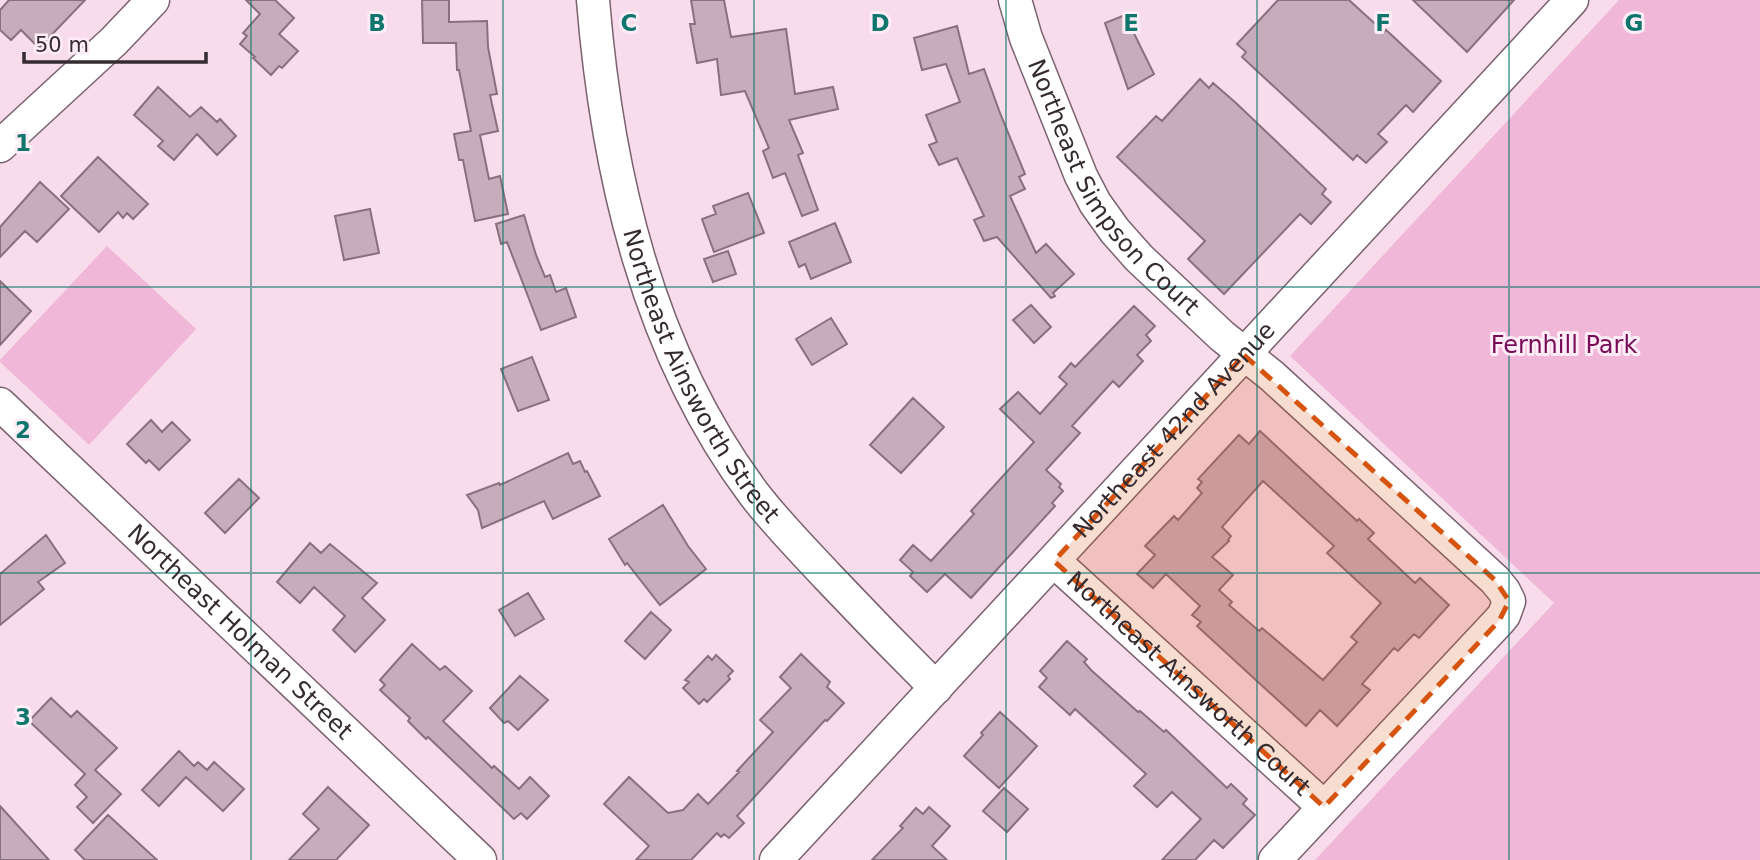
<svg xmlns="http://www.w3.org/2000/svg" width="1760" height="860" viewBox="0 0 1760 860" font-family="'DejaVu Sans',sans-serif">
	<rect width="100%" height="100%" fill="#f8dceb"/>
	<path fill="#f0b7d8" d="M1619,0H1760V860H1315L1554,603L1290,356Z
		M107,246L196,329L89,445L0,362V360Z"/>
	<path fill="#c7adbb" stroke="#89707e" stroke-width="2" fill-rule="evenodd" d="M9,0H85L39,48L21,30L11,40L0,30V10Z
		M246,0H275L294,18L279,34L298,51L282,68L279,66L271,75L253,58L255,57L240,44L247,36L243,33L260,14Z
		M422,0H449V22L487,21L488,47L497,94L490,95L498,131L480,135L489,179L500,176L508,214L475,221L463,160H459L454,134L471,131L459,70H457L456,43H423Z
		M691,0H724L731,37L786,29L795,94L833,87L838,109L789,120L803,153L798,155L818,210L802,216L785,173L773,178L763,151L769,148L745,91L721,95L717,59L697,63L690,24H695Z
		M1278,0H1349L1384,32L1386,30L1441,81L1413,112L1406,105L1378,134L1387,142L1366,163L1357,155L1353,160L1242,57L1246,52L1237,44Z
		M1413,0H1514L1467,52Z
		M1125,15L1154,74L1128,89L1105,23Z
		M957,26L969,74L984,69L1000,113L1025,174L1019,177L1025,189L1010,196L1036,253L1046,244L1074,274L1053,293L1055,296L1051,298L997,237L984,241L974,220L984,216L957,158L939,165L929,145L937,142L926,115L960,102L946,64L922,70L914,38Z
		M1200,79L1209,88L1213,83L1236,103L1326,189L1322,194L1331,202L1311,224L1300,214L1224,294L1188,259L1205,241L1117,157L1156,116L1162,121Z
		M158,87L190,117L201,107L217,122L220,119L236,136L217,155L197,134L174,160L158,146L163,141L134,115Z
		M98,157L148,204L133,219L127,213L123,218L118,212L99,232L61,196Z
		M40,182L69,209L37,242L25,231L0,257V227Z
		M748,193L764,233L714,252L702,219L716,214L713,206Z
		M370,209L379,253L344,260L335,216Z
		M524,215L536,255L545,277L550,275L556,292L566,288L576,317L541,330L507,242L501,244L496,224Z
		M835,223L851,262L811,279L805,264L799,267L789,242Z
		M728,251L736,274L713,282L704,259Z
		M0,281L31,311L0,345Z
		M1031,305L1051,327L1034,343L1013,320Z
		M1134,306L1155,326L1146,335L1151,341L1137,355L1143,361L1119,387L1113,381L1072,426L1080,433L1046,470L1061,484L1059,487L1063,491L1052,503L1055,506L971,598L945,574L927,592L910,576L913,572L900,560L913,545L931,561L974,514L971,511L1034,442L1000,409L1018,392L1040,414L1067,384L1059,377L1071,363L1075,367Z
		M831,318L847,344L812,365L796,339Z
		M532,357L549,400L518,411L501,369Z
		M913,398L944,427L901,473L870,445Z
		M151,420L162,432L172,422L190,440L159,470L149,460L146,463L127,444Z
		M1260,431L1357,521L1359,519L1374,533L1368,539L1415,583L1420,578L1449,605L1419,638L1414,634L1398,651L1394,648L1362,684L1370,690L1337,726L1320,710L1306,726L1197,626L1201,622L1192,615L1200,606L1166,574L1153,588L1137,574L1155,555L1145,546L1174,516L1178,520L1202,493L1197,488L1202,482L1198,479L1239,435L1249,444ZM1263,481L1334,546L1327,553L1381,603L1351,637L1357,642L1323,680L1262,628L1259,631L1229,605L1232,602L1219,590L1233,575L1212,557L1229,541L1228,540L1231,536L1222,527Z
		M568,453L573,464L580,461L585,472L587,471L600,496L553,519L544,501L482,528L478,510L467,495L499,483L500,485Z
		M239,479L259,498L225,533L205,513Z
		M663,505L688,546L706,569L660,605L627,563L625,565L609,539Z
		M46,535L65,563L38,582L44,589L0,625V574Z
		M310,543L321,553L330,544L377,583L362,598L385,620L355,652L333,630L345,616L314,587L300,603L277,582Z
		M528,593L544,619L515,636L499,610Z
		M651,612L671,630L645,659L625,641Z
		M1067,641L1087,659L1084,662L1091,670L1138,712L1140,711L1164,732L1166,730L1227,788L1231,784L1247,799L1243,804L1255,815L1223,848L1214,840L1195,860H1162L1201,819L1172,792L1157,807L1134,786L1146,774L1075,709L1070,715L1039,687L1047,678L1040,671Z
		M412,644L440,670L445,666L472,691L443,721L492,768L494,766L519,789L530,777L549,796L527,819L521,813L514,819L428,737L426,739L408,721L410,718L380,690L385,685L380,680Z
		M801,654L830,682L827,687L844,703L827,721L825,720L737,816L744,823L729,838L724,834L721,837L717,833L691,860H636L649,846L604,804L629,777L668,813L683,810L698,794L708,804L739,772L737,771L773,732L760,720L791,688L780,677Z
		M716,655L733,671L728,676L730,679L707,702L704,699L699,704L683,688L689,682L685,680L708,656L712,660Z
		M520,676L548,700L518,730L508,721L504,723L490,708Z
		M51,698L71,717L77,711L117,748L95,770L121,794L93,823L77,807L87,797L75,785L85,774L29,721Z
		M1000,712L1037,746L999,788L964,756L983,735L981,733Z
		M179,751L194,766L198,762L207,770L214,762L244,789L223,811L186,777L159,806L142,790Z
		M328,787L369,825L336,860H289L319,829L303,814Z
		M1004,788L1028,809L1007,832L983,811Z
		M0,806L49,860H0Z
		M929,807L950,826L932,846L947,860H872L903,828L900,826L916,808L923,814Z
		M108,815L157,860H85L75,850Z"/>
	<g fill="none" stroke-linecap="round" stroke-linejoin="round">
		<defs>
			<g id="minor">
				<path id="s1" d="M593,0C607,173 648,353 754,494C777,524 803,550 828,577C864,615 900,652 936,688"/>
				<path id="s2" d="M1015,0L1026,38L1081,176L1095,203L1115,231L1139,258L1222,336L1272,376L1495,580L1504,591L1509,601L1504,615L1499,621L1275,860"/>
				<path d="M0,146L114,41L153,0"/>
				<path id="s3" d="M0,404L480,860"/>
				<path id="s4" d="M1054,561L1324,807"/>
				<path id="s5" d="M776,860L1572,0"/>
			</g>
		</defs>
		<use href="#minor" stroke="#7a626f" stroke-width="35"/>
		<use href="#minor" stroke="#fff" stroke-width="32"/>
	</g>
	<path fill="#d65410" fill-opacity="0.2" stroke="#d65410" stroke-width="5" stroke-dasharray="14 9" stroke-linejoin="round" d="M1244,355L1495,580L1509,601L1499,621L1324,807L1054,561Z"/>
	<path fill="none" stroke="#0f766e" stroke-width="2" stroke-opacity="0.55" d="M251,0V860M503,0V860M754,0V860M1006,0V860M1257,0V860M1509,0V860M0,287H1760M0,573H1760"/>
	<g text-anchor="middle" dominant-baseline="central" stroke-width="6" stroke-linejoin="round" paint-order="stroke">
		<g font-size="24" fill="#352b31" stroke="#feedf6">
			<text stroke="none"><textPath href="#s2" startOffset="215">Northeast Simpson Court</textPath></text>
			<text stroke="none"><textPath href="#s1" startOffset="396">Northeast Ainsworth Street</textPath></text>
			<text stroke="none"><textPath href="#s5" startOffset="586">Northeast 42nd Avenue</textPath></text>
			<text stroke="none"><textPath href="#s3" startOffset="331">Northeast Holman Street</textPath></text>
			<text stroke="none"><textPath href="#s4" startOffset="182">Northeast Ainsworth Court</textPath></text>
		</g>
		<g font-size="24" fill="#770b58" stroke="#feedf6">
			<text x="1564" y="345">Fernhill Park</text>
		</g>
	</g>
	<g font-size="23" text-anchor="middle" font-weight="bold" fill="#0f766e" stroke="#feedf6" stroke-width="6" stroke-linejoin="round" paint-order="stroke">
		<text x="377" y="31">B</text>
		<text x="629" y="31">C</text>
		<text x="880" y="31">D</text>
		<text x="1131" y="31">E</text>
		<text x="1383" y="31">F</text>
		<text x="1634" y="31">G</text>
		<text x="23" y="151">1</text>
		<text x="23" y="438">2</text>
		<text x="23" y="725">3</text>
	</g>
	<path d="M24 52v10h182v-10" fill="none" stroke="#352b31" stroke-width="3.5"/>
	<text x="35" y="52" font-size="21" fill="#352b31" stroke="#feedf6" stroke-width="5" paint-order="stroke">50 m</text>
</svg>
